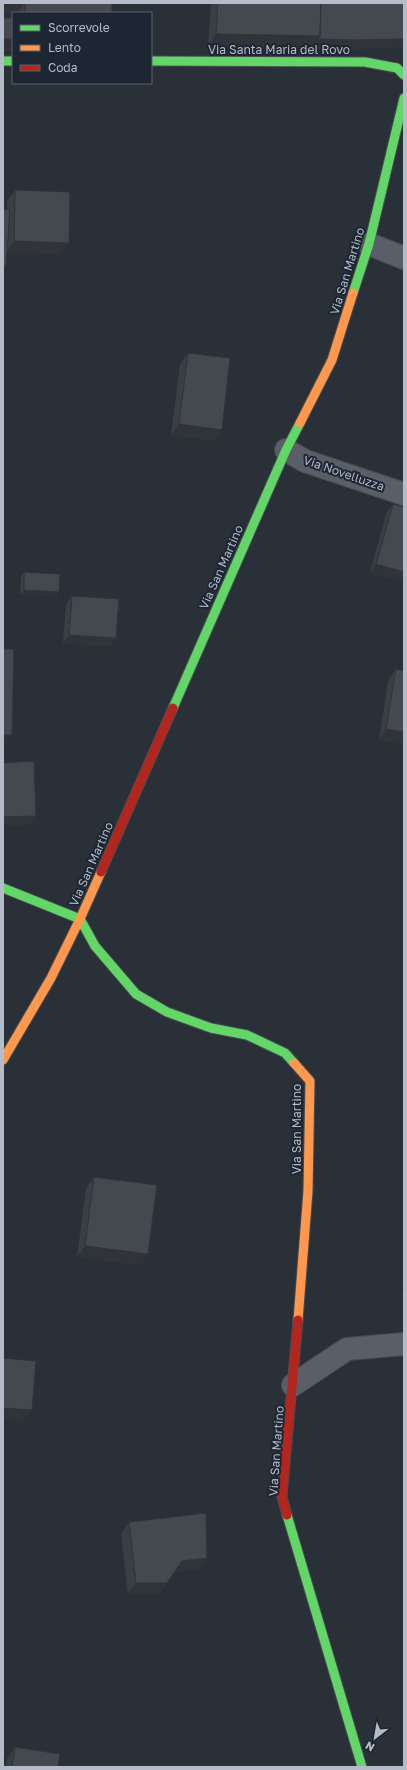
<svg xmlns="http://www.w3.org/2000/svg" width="407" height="1770" viewBox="0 0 407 1770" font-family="'Golos Text',sans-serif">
	<rect width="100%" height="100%" fill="#2a3038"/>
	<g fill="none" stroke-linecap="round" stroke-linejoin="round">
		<defs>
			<path id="street" d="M369,244L404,258
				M286,450L305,461L404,494
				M293,1385L347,1349L404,1344"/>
			<path id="fast" d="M3,61H13
				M151,61L365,62L397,68L404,75
				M353,293L369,244L404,98
				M173,708L286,450L300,423
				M3,888L80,919
				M80,919L95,946L136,994L167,1012L211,1028L247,1035L285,1053L294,1063
				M287,1515L362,1767"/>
			<path id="slow" d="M300,423L332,360L353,293
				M3,1060L51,978L80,919L101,872
				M294,1063L310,1081L308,1191L298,1320"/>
			<path id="jam" d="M101,872L173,708
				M287,1515L282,1497L298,1320"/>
		</defs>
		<use href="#street" stroke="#484c53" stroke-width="24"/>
		<use href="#fast" stroke="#484c53" stroke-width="11"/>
		<use href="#slow" stroke="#484c53" stroke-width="11"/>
		<use href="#jam" stroke="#484c53" stroke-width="11"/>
		<use href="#street" stroke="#5a5e66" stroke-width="22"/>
		<use href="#fast" stroke="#63d668" stroke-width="9"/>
		<use href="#slow" stroke="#ff974d" stroke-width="9"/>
		<use href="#jam" stroke="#b3261e" stroke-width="9"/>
	</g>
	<path fill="#3a3f45" d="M3,3H104L112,13H17Z
		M211,3H404V42L401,47L352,49L208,46Z
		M15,190L61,254L7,252L6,266L3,271V209L7,210V201Z
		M188,353L214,441L171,435L180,364Z
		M393,504L404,507V575L400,581L370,572L387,512Z
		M24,572L59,592L56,596L20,595L21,576Z
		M72,596L116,638L110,646L63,643L66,604Z
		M396,669L404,671V744L379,740L388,681Z
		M94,1177L148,1254L140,1265L77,1257L86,1188Z
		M404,1289V1299L401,1298Z
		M129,1522L207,1558L199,1569L175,1572L159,1594H128L121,1534Z
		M15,1747L58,1767H6L7,1759Z"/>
	<path fill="#303338" d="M3,3H24L17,13H3Z
		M216,34L320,36L312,47L208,46Z
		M3,39H13V51L3,50Z
		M318,39H404V42L401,47L352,49L312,47Z
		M14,241L69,243L61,254L6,252Z
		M3,265L6,266L3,271Z
		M179,424L222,430L214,441L171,435Z
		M376,564L404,572V575L400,581L370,572Z
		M24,590L59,592L56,596L20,595Z
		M69,635L116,638L110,646L63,643Z
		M386,729L404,732V744L379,740Z
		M3,735H12L5,746H3Z
		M36,816L31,825L3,826V817Z
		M85,1246L148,1254L140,1265L77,1257Z
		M404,1294V1299L401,1298Z
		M3,1408L32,1410L24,1421L3,1419Z
		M207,1558L199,1569L174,1572L182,1561Z
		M136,1583H167L159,1594H128Z"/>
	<path fill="#444950" stroke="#303338" d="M25,3H112V13H25Z
		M218,3H321L320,36L216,34Z
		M321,3H404V39L358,40L318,39L320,36Z
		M3,18H13V39H3Z
		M15,190L70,192L69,243L14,241Z
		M3,209L10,210L6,266L3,265Z
		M188,353L230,358L222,430L179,424Z
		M393,504L404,507V572L376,564Z
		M24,572L60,574L59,592L24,590Z
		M72,596L119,599L116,638L69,635Z
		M3,649H14L12,735H3Z
		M396,669L404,671V732L386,729Z
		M34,761L36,816L3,817V763Z
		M94,1177L157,1185L148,1254L85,1246Z
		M3,1358L36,1361L32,1410L3,1408Z
		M206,1513L207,1558L182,1561L167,1583H136L129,1522Z
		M15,1747L60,1754L58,1767H12Z"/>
	<g text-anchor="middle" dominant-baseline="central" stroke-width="4" stroke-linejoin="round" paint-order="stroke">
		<g font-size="12" fill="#b4bcc9" stroke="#1d2633">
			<text x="279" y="49">Via Santa Maria del Rovo</text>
			<text transform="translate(347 271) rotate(-73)">Via San Martino</text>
			<text transform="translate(344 473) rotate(19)">Via Novelluzza</text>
			<text transform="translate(221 567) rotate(-66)">Via San Martino</text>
			<text transform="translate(91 864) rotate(-66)">Via San Martino</text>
			<text transform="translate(296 1129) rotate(-90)">Via San Martino</text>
			<text transform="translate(276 1451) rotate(-86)">Via San Martino</text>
		</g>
	</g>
	<rect width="407" height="1770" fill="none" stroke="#b4bcc9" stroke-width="8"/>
	<rect x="12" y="12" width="140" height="72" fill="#1d2633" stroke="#59626f"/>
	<rect x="20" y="25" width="20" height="6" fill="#63d668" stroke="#59626f"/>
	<text x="48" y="32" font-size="12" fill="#b4bcc9">Scorrevole</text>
	<rect x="20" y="45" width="20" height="6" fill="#ff974d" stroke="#59626f"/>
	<text x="48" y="52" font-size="12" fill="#b4bcc9">Lento</text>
	<rect x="20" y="65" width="20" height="6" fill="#b3261e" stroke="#59626f"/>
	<text x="48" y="72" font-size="12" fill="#b4bcc9">Coda</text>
	<g transform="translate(375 1738) rotate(211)" stroke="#1d2633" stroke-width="3" paint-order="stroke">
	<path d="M0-3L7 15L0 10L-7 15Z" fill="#b4bcc9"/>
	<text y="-6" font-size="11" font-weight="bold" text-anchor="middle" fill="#b4bcc9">N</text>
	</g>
</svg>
